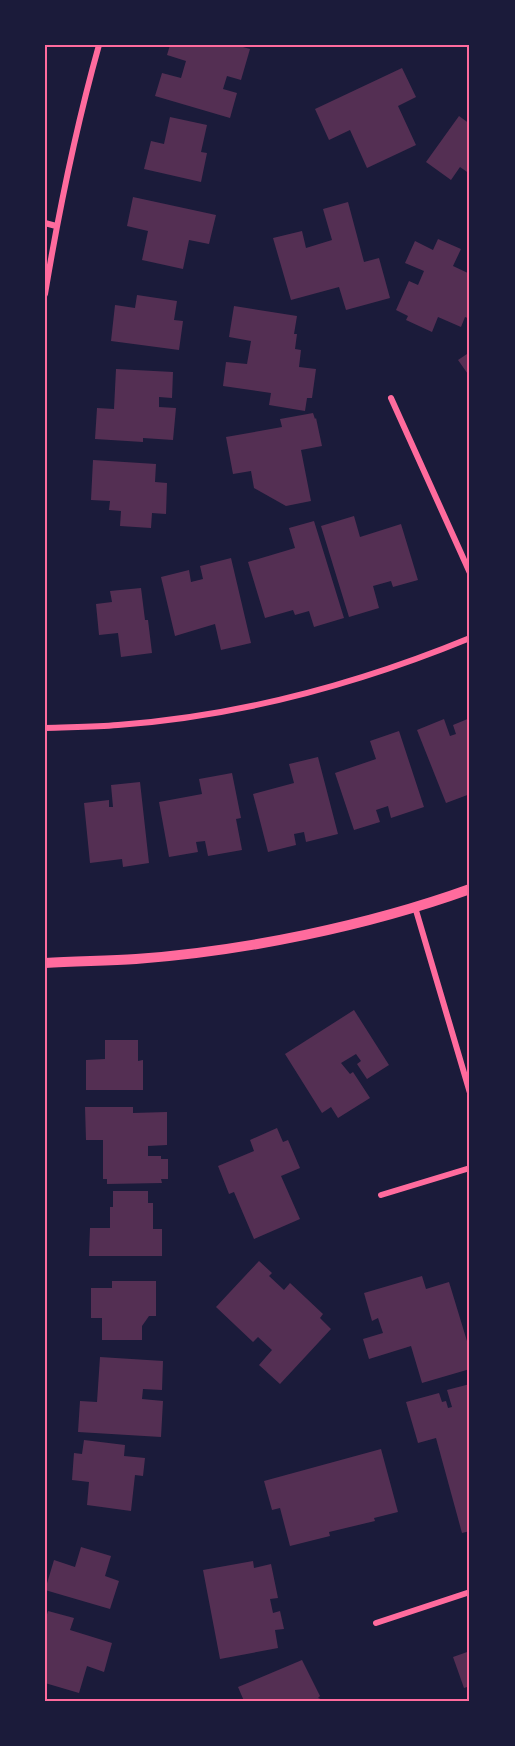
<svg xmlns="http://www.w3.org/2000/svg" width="515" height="1746" viewBox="0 0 515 1746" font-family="'PT Serif',serif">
	<rect width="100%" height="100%" fill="#1b1b3a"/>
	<path fill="#542f53" d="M170,45H236L250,49L241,80L227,76L223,89L237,93L230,118L155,96L162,73L181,78L186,61L167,55Z
		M402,68L416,97L398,106L416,145L367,168L350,130L329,140L315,109Z
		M459,116L470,124V174L460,167L451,180L426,162Z
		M170,117L207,125L201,152L207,153L201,182L144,169L151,141L164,144Z
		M133,197L216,215L209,244L189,240L183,269L142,260L148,231L127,226Z
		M348,202L364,262L379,258L390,298L346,310L339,287L291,300L273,238L302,231L306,248L332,240L323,209Z
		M438,239L461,249L453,266L470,274V319L465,317L461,327L438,317L432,332L406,320L408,316L396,310L409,281L418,285L424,271L405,263L415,241L433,250Z
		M137,295L177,301L174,320L183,321L179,350L111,341L115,305L135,308Z
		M234,306L297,316L294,334H297L295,349L301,350L299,367L316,369L312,398H307L305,411L269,405L271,393L223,386L226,362L247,364L251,341L229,337Z
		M470,352V377L458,360Z
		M116,369L173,372L172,398L159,397V407L176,408L173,440L143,438V442L95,439L97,408L114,409Z
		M313,413L315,419L316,418L322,446L301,450L311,501L286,506L254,488L251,471L233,474L226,437L282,427L280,419Z
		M93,460L156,464L155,482L167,483L166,514L152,513L151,528L120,526L121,511L109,510L110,501L91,500Z
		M354,516L360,537L401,524L418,580L393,587L391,581L373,586L379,608L349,617L321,526Z
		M314,521L344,618L314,627L309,611L295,615L293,610L265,618L248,562L295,548L289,528Z
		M231,558L251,643L221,650L215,624L175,636L161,577L189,570L191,582L203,579L200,566Z
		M141,588L145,620H148L152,653L121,657L118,633L99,635L96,604L112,602L110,591Z
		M470,718V776L468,777L470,794L446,803L417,730L444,719L450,736L456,734L453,725Z
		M399,731L424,807L391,818L388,806L376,810L380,822L354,830L335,773L376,759L370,741Z
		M318,757L338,834L306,842L304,832L294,834L296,845L268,852L253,794L294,783L289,764Z
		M232,773L241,818L236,819L242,850L208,856L205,841L196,842L198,852L169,857L159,802L202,794L199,779Z
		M140,782L149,863L123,867L122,859L90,863L84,803L109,800V807H113L111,785Z
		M354,1010L389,1065L367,1079L357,1064L361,1061L356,1054L341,1063L350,1074L353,1072L370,1098L338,1118L331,1107L322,1113L285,1054Z
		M105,1040H138V1061L143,1060V1090H86V1060L105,1059Z
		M85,1107H133V1113L167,1112V1145L148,1146V1156H161V1159H168V1179H161L162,1183L107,1184V1179H103V1140H86Z
		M277,1128L283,1142L288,1140L300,1168L281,1176L300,1219L254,1239L234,1192L229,1194L218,1166L254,1151L250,1140Z
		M113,1191H148V1203H153V1229H162V1256H89L90,1228H110V1207H113Z
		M259,1261L272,1273L269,1276L284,1290L290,1283L323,1314L320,1318L331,1329L280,1384L259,1365L272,1350L258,1337L253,1342L216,1307Z
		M422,1276L426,1289L449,1282L470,1351V1369L422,1383L411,1346L369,1359L363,1339L383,1333L378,1318L372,1321L364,1293Z
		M112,1281H156V1316H149L142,1326V1340H102V1318H91V1288H112Z
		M100,1357L163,1361L162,1390L143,1389L142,1399L163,1401L161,1437L78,1432L80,1401L97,1402Z
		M470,1384V1531L462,1533L436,1438L418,1443L406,1402L439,1393L442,1402L446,1401L448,1408L452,1407L447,1390Z
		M84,1440L125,1445L124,1456L145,1458L143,1476L135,1475L131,1511L87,1505L89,1482L72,1480L74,1453L82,1454Z
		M381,1449L398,1512L374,1518L375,1521L329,1532L330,1536L290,1546L280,1508L272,1510L264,1481Z
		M81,1547L111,1556L105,1576L119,1581L110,1609L45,1590L54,1560L75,1567Z
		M253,1561L254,1568L271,1564L278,1598L270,1599L273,1613L280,1611L284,1629L275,1630L278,1648L220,1659L203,1570Z
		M48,1611L74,1618L70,1630L112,1643L104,1672L87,1666L79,1693L45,1683V1660L47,1653H45V1621Z
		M470,1651V1686L464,1688L453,1657Z
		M302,1660L320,1696L318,1698L326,1701H244L238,1687Z"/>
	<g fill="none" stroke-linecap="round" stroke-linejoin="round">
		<path stroke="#ff6b9d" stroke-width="6" d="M45,223L56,226
			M45,294C59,210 76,127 99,45
			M391,398L470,573
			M45,728C69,727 94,727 118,725C239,716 358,684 470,638
			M415,907L470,1093
			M381,1195L470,1168
			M376,1623L470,1592"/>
		<path stroke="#ff6b9d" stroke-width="10" d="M45,963C75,961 106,961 136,959C245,951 367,926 470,889"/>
	</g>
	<rect width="515" height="1746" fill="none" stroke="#1b1b3a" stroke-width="93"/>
	<rect x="46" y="46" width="422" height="1654" fill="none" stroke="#ff6b9d" stroke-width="2"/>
</svg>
